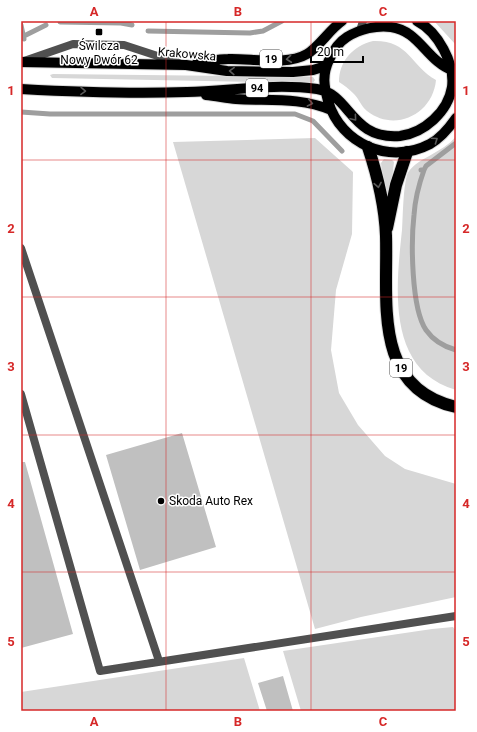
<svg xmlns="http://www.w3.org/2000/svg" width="477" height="732" viewBox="0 0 477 732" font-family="Roboto,sans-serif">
	<rect width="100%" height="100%" fill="#fff"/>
	<path fill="#d7d7d7" d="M434,21H456V45Z
		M373,41C409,40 410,65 436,80C433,114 395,133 367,111C361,106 359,99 354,94C349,89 344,85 339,82C339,61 353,46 373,41Z
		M53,74L313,77L315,80L313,83L52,78L50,75Z
		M456,136V390C386,370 396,287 402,230C403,215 403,189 407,175C413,159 444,153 456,136Z
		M315,138L353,172L352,234L336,290L331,350L339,393L358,425L385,456L405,469L456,484V597L361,617L315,629L173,142Z
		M384,159L392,160L394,162L390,197L385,198L381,163Z
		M453,627L456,631V711H301L283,651L432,629Z
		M244,658L260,711H21V692Z"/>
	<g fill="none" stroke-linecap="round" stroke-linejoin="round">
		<path stroke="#9e9e9e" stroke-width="5" d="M60,22L121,23L132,25
			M21,25L24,39
			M148,31L250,33L263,31L282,21
			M21,35H26L46,25
			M21,112L50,114H295L313,121L342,151
			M421,170H424C419,184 415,200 414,215C411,241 411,308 426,330C433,340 445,347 456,350
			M424,170L426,166L456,143"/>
	</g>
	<path fill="#c0c0c0" d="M182,433L216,547L140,570L106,455Z
		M21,462H25L73,634L21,648Z
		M283,676L293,711H267L258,683Z"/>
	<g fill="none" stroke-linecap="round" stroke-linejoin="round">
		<defs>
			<path id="primary" d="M21,62L186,65L227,71L293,72L313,70L326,66
				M197,63C207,62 218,59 228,59C250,58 287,66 307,54C319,47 329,30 342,21
				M454,71C426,61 420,31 391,27C377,25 360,29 347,37C339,42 333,51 329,60C322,75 324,86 328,101C341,145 390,165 430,144C441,138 449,128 456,118
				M21,89C76,92 132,94 187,92C230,91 274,83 317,89C351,94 350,140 400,136C424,133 448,112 452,87C455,63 438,32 417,21
				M206,95C216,96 226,98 236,99C269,101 300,97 331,110"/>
			<path id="highway" d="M368,147C377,174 385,208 386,236C388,301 372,388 456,407
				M387,228L396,185L407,152"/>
		</defs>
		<use href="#primary" stroke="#dbdbdb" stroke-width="12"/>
		<use href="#highway" stroke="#dbdbdb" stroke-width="14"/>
		<path stroke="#505050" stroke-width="8" d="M24,61L73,44L124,45L179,63
			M21,248L159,661
			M21,394L100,671L456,616"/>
		<path stroke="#505050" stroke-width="8" d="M360,31L363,21"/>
		<use href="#primary" stroke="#000" stroke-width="10"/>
		<use href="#highway" stroke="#000" stroke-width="12"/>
	</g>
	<defs><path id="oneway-chevron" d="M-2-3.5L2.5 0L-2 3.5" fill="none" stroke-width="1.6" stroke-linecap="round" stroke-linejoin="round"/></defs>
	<g stroke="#595959">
		<use href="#oneway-chevron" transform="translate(289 59) rotate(174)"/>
		<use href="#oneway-chevron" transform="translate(232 71) rotate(-178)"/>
		<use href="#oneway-chevron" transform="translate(83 91) rotate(1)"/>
		<use href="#oneway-chevron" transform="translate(310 103) rotate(11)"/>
		<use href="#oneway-chevron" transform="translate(354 118) rotate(50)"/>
		<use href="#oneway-chevron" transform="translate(435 140) rotate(-35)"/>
		<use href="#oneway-chevron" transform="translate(378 185) rotate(80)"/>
	</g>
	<path fill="none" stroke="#d62828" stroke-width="1" stroke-opacity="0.55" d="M166,21V711M311,21V711M21,160H456M21,297H456M21,435H456M21,572H456"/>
	<g fill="#000" stroke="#fff" stroke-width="1.5">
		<rect x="95" y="28" width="8" height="8" rx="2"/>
		<circle cx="161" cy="501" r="4"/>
	</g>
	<g text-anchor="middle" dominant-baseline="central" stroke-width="3" stroke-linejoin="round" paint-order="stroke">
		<g fill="#fff" stroke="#4c4c4c" stroke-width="1">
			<rect x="260" y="50" width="22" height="18" rx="3"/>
			<rect x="246" y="79" width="22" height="18" rx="3"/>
			<rect x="390" y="359" width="22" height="18" rx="3"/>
		</g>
		<g font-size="11" font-weight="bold" fill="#000">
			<text x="271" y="59">19</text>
			<text x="257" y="88">94</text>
			<text x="401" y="368">19</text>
		</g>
		<g font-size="12" fill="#000" stroke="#fff">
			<text x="99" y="46">Świlcza<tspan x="99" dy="14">Nowy Dwór 62</tspan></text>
			<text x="169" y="501" text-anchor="start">Skoda Auto Rex</text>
		</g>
		<g font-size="12" fill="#000" stroke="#fff">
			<text transform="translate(187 54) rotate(5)">Krakowska</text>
		</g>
	</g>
	<rect width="477" height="732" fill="none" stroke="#ffffff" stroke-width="44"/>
	<path d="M311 56v6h52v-6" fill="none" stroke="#000000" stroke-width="2"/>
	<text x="317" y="56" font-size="12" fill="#000000" stroke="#ffffff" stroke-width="3" paint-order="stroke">20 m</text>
	<rect x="22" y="22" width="433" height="688" fill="none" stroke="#d62828" stroke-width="1.5"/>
	<g font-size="13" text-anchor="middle" font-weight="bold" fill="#d62828">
		<text x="94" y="16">A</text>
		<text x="238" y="16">B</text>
		<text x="383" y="16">C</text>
		<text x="11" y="95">1</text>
		<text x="466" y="95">1</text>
		<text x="11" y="233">2</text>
		<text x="466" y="233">2</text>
		<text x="11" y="371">3</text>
		<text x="466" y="371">3</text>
		<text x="11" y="508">4</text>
		<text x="466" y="508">4</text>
		<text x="11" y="646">5</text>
		<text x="466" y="646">5</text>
		<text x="94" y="726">A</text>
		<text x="238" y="726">B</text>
		<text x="383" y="726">C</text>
	</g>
</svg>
